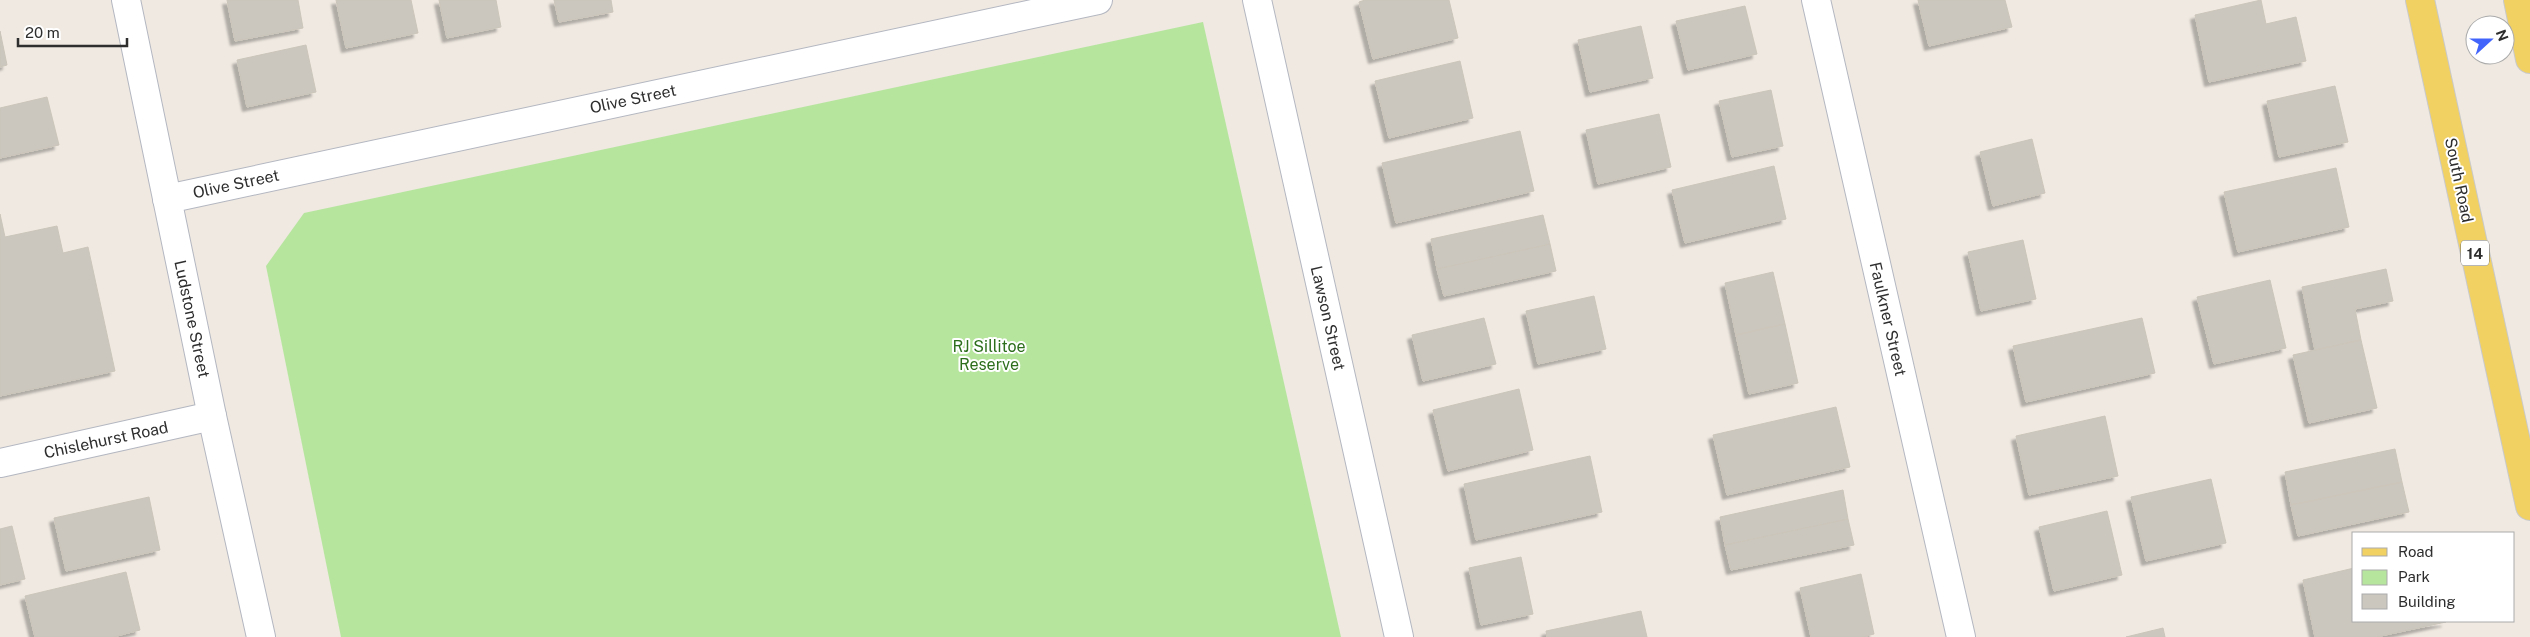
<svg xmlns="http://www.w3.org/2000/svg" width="2530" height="637" viewBox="0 0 2530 637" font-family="'Public Sans',sans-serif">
	<defs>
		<filter id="shadow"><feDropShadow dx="-4.5" dy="4.5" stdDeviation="1" flood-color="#0004"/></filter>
	</defs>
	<rect width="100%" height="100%" fill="#efe9e1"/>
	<path fill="#b6e59e" d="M1203,22L1341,637H341L266,266L304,213Z"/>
	<path fill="#cbc7bf" stroke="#cbc5ba" filter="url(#shadow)" d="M227,0H298L303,28L235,41Z
		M336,0H411L418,33L346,48Z
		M439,0H496L501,27L447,38Z
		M554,0H611L613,12L559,22Z
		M1365,0H1449L1458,38L1373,59L1359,2Z
		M1918,0H2005L2012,27L1929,46Z
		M2261,0L2266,24L2296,17L2306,61L2209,82L2195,15Z
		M1745,6L1757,54L1688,70L1676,21Z
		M1641,26L1653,78L1590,92L1578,40Z
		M0,31L7,65L0,67Z
		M306,45L316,92L247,107L237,60Z
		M1460,61L1473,118L1389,138L1375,81Z
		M2335,86L2348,142L2279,157L2267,101Z
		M1771,90L1783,146L1732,157L1719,101Z
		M47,97L59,145L0,158V108Z
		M1659,114L1671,167L1598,184L1586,130Z
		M1520,131L1534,191L1396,223L1382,163Z
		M2032,139L2045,193L1993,206L1980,152Z
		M1774,166L1786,219L1685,243L1672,190Z
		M2336,168L2349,227L2238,252L2224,192Z
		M0,214L5,237L57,226L63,253L88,247L115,371L0,396Z
		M1543,215L1550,244L1437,269L1431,239Z
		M2023,240L2036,299L1981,311L1968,252Z
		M1550,244L1556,271L1444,296L1437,269Z
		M2386,269L2393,301L2355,309L2361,340L2315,350L2302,287Z
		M1773,272L1785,324L1736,335L1725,283Z
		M2270,280L2286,348L2214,364L2197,297Z
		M1594,296L1606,349L1538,364L1526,311Z
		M1484,318L1496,364L1423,381L1412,335Z
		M2142,318L2155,373L2026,402L2013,346Z
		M1785,324L1798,383L1749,394L1736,335Z
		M2361,340L2377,408L2309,423L2293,355Z
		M1519,389L1533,450L1448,471L1433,410Z
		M1836,407L1850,467L1727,495L1713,435Z
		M2105,416L2118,476L2029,495L2016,436Z
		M2395,449L2402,482L2291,505L2285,472Z
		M1590,456L1602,512L1476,540L1464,484Z
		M2211,479L2226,543L2146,561L2131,497Z
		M2402,482L2409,512L2298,536L2291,505Z
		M1843,490L1848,519L1725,545L1720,517Z
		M149,497L160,550L66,571L54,518Z
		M2107,511L2122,575L2054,591L2039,527Z
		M1848,519L1854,545L1731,570L1725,545Z
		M12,526L25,579L0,585V529Z
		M1521,557L1533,614L1481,625L1469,568Z
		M2354,568V621L2446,622L2376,637H2315L2303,580Z
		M126,572L140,630L113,637H35L25,596Z
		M1861,574L1874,634L1862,637H1811L1800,588Z
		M1641,611L1647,637H1547L1546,631Z
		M2163,628L2165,637H2126Z"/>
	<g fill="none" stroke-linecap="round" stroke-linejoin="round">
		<defs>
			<path id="minor" d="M1257,0L1399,637
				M1816,0L1961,637
				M167,199L1098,0
				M0,463L212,416"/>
			<path id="tertiary" d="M126,0L212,416L261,637"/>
			<path id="primary" d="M2420,0L2530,506
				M2518,0L2530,59"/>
		</defs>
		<use href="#minor" stroke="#b4b7c1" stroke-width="30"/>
		<use href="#tertiary" stroke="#b4b7c1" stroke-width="30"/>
		<use href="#primary" stroke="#c9c9c9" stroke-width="30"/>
		<use href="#minor" stroke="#fff" stroke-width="28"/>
		<use href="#tertiary" stroke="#fff" stroke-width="28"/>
		<use href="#primary" stroke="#f2d163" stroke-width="28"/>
	</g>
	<g text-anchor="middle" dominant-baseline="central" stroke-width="4" stroke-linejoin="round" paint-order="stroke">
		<rect fill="#fff" stroke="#6d6d6d" stroke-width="1" x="2461" y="240.5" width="28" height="25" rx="4"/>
		<g font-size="15" font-weight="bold" fill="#2e2e2e">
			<text x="2475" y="253">14</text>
		</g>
		<g font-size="16" fill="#2e2e2e" stroke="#fff">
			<text transform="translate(633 99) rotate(-12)">Olive Street</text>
			<text transform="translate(2459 180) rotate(78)">South Road</text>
			<text transform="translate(236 184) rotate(-12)">Olive Street</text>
			<text transform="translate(1328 318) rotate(77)">Lawson Street</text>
			<text transform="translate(192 319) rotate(78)">Ludstone Street</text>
			<text transform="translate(1888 319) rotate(77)">Faulkner Street</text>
			<text transform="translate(106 440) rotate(-12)">Chislehurst Road</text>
		</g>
		<g font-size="16" fill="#2c6e1b" stroke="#fff">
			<text x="989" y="346">RJ Sillitoe<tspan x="989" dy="18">Reserve</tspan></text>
		</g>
	</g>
	<rect x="2352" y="532" width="162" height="90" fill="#ffffff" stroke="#ababab"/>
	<rect x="2362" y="548" width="25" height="8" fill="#f2d163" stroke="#ababab"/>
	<text x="2398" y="557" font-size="15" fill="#2e2e2e">Road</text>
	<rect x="2362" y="570" width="25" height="15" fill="#b6e59e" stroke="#ababab"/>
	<text x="2398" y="582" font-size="15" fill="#2e2e2e">Park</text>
	<rect x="2362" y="594" width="25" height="15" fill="#cbc7bf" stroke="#ababab"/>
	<text x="2398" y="607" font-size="15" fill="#2e2e2e">Building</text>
	<g transform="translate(2490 40) rotate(69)"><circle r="24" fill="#ffffff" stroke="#ababab"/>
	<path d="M0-4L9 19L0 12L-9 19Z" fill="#4264fb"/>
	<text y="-8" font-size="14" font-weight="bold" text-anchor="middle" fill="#2e2e2e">N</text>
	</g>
	<path d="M18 38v8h109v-8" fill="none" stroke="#2e2e2e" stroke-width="2.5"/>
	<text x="25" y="38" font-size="15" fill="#2e2e2e" stroke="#ffffff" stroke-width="4" paint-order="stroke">20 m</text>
</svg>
